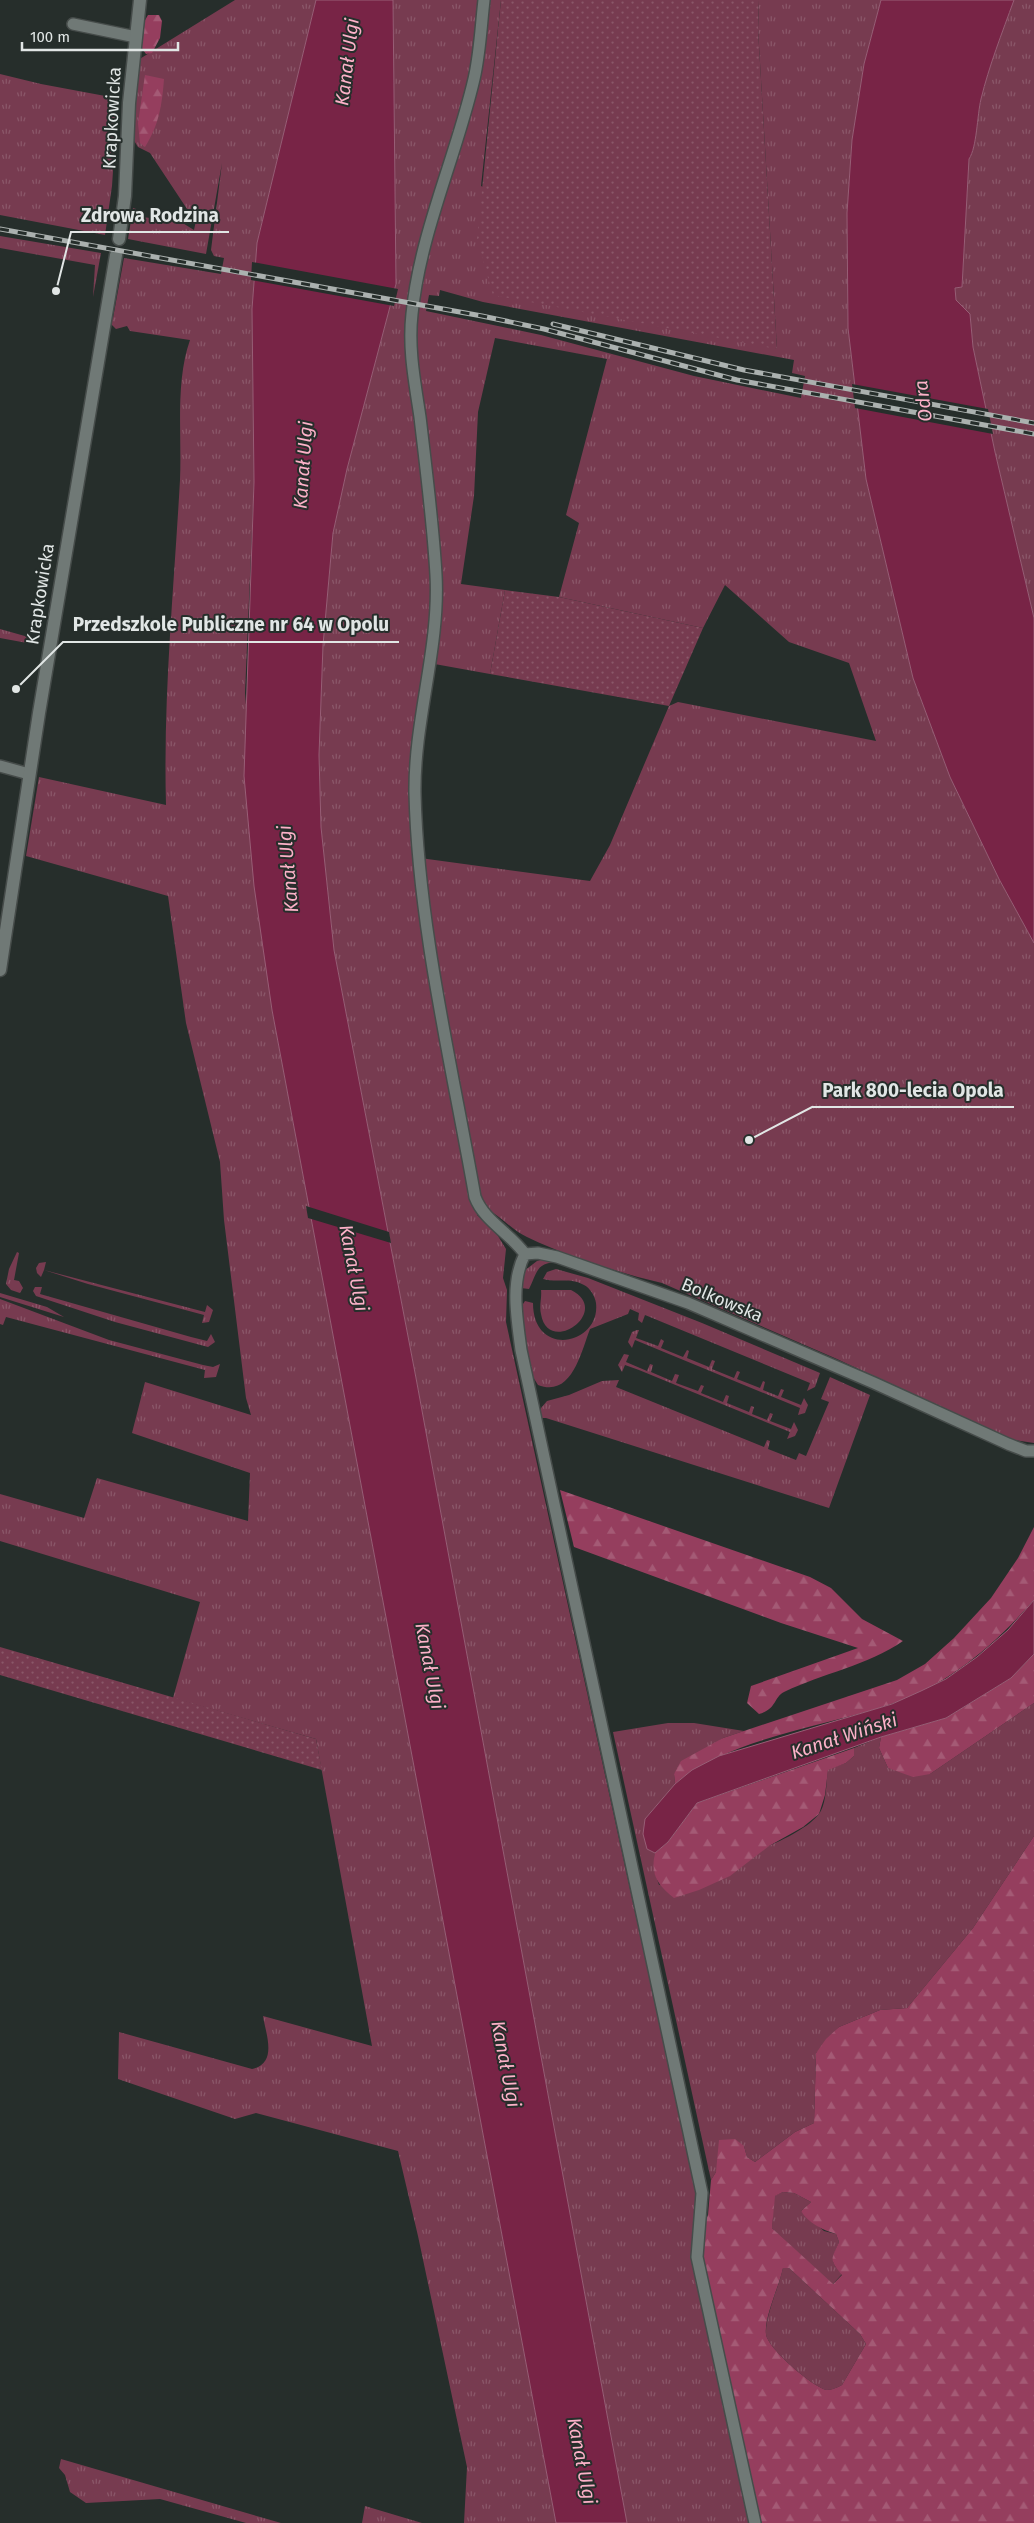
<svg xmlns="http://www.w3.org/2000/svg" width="1034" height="2523" viewBox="0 0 1034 2523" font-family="'Fira Sans',sans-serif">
	<defs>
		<pattern id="grass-tufts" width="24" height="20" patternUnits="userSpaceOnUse" patternTransform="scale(1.25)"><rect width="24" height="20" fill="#773b50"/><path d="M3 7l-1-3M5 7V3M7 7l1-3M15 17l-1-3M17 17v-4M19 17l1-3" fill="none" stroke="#8a5769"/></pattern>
		<pattern id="forest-firs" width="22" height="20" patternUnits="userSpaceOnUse" patternTransform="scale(1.25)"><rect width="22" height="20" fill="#953e5e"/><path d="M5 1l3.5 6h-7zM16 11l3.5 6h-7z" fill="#a45a75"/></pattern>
		<pattern id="garden-dots" width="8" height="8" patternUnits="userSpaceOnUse" patternTransform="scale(1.25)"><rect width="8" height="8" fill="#773b50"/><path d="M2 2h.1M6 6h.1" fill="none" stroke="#8a5769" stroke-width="1.8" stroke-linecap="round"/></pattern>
	</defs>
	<rect width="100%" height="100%" fill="#262e2b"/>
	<path fill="url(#grass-tufts)" fill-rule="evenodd" d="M235,0H316L257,243L252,310L254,482L245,693L272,1010L556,2523H464L467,2467L418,2236L398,2151L256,2113L235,2119L118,2079L119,2032L252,2069C278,2063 266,2035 263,2016L372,2046L316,1739L173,1698L200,1602L0,1541V1494L84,1518L97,1478L248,1521L250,1473L132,1433L145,1382L251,1415L246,1398L224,1220L220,1162L186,1023L168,896L26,856L39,777L166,805C163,696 174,588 180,480C182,435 175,383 190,340L130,331L127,326L116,329L111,324L110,317L113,318L124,258L221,274L224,258L214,256L211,250L222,163L206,254L128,239L133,208L136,209L135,216L181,222L194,230L197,216L191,215L150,153L138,147L133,139L138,60Z
		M393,0H501L481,186L777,349L758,29L759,0H881L864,64L852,140L847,213L848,328L866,479L913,678L950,777L999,879L1034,943V1443L1008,1439L837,1359L662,1283C616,1272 569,1257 527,1237C509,1229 498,1211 479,1207L477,1215L498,1236L506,1249L503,1278L507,1290L506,1322L698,2200L755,2523H627L416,1378L334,950L321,827L319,755L323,645L333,533L347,469L396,284ZM440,290L483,302L794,360L792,373L805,376L801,398L694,376L541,335L426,311L429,295L439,296ZM495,338L607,359L566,515L579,523L559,597L703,628L725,585L789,642L849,663L876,741L678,702L669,706L610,845L590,881L420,858L421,715L429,663L490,674L505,590L461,584L474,496L478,412Z
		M1014,0H1034V618L995,452L973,347L970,314L956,300L955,288L962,287L969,159C977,147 977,116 981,99C989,66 1002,33 1014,0Z
		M0,74L41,84L116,98L119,80L112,186L105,235L0,215Z
		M0,236L101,253L93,297L95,265L0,248Z
		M0,629L39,640L38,645L0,638Z
		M17,1252L19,1253L14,1280L19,1281L23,1288L20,1293L11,1290L6,1284L9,1269Z
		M544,1259L560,1262C536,1262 538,1271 529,1289L521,1288L524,1271L537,1261Z
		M46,1262L44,1270L205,1312L207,1305L213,1310L209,1322L202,1323L204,1315L88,1284L44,1270L41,1277L37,1273L36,1268L39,1263Z
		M556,1269L588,1278L702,1323L820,1373L815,1387L807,1391L810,1383L645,1315L642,1323L638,1320L639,1313L630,1309L628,1314L590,1329C581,1352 572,1398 538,1385L528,1369L521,1307L525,1301L533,1303C533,1359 601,1345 596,1303C595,1296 590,1288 584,1285C570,1277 557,1283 543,1279L547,1272Z
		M35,1287H42L40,1294L191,1337L207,1341L211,1334L215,1342L208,1347L115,1322L36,1296L33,1291Z
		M541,1290H571C613,1311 548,1357 541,1314C539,1306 542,1298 541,1290Z
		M0,1293L47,1307L64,1317L0,1297Z
		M0,1299L109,1340L203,1365L213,1367L220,1364L216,1377L204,1378L205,1370L6,1317L3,1325L0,1324Z
		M637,1330H639L636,1338L658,1346L661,1339L664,1341L661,1348L683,1357L687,1350L689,1351L687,1358L709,1367L712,1360L715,1361L712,1369L734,1378L737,1371L740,1372L737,1379L760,1388L763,1381L765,1382L763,1390L778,1396L781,1389L784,1390L781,1397L801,1405L804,1398L808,1405L805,1413L798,1415L800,1408L635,1340L632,1348L628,1342L632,1332Z
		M624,1354L629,1355L626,1362L647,1371L650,1364L653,1365L651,1372L672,1381L675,1374L679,1375L676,1383L698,1391L701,1385L704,1386L701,1393L723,1402L726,1395L729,1396L727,1403L749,1412L751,1406L754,1407L752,1414L767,1420L770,1413L773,1414L770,1421L791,1429L794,1422L798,1430L795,1436L787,1439L790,1432L639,1370L625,1365L622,1372L618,1365Z
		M830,1377L870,1395L829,1508L546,1418H540L541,1408L547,1401L569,1395L602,1381L619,1380L616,1387L764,1447L767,1440L770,1441L768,1449L796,1460L799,1453L806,1456L829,1402L821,1399Z
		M1034,1703V1836L973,1928L907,2008L880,2010L839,2027L816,2053L814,2123L795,2132L755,2162L747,2157L744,2146L716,2172L711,2180L613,1732L668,1723H694L744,1731L723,1738L674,1774L675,1784L645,1819L647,1849L655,1853L654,1870L659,1885C697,1872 796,1844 819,1814C827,1803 826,1782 828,1769L846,1763L854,1756V1748L881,1737L879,1748L888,1768L930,1774Z
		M783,2192L794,2193L811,2202L801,2211L824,2231L836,2234L839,2242C832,2260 829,2260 842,2274L832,2285L772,2228L774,2196Z
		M783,2268H789L860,2334L866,2344L842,2385C838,2387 832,2390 827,2390C814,2388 767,2348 766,2334C765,2316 779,2287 783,2268Z
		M61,2459L281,2523H246L160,2499L86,2503L70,2492L65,2475L59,2468Z
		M365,2506L422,2523H362Z"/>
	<path fill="url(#forest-firs)" fill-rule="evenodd" d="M148,15H159L162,21L160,38L152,53L146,54L141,47L144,22Z
		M145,75L164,79C162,105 159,125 145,147L140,143L138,123Z
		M560,1490L810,1577L831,1588L862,1619L903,1641C867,1666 823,1673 784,1692C773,1698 777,1709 759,1714L747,1703L751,1686L858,1648L781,1623L574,1547Z
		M1034,1527V1600C994,1645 950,1684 891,1704C825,1727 728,1738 675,1784L674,1774L681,1761L723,1738L897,1680L925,1664L954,1638L991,1598L1018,1558Z
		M1034,1654V1703L930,1774L913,1777L888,1768L879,1748L881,1737L946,1718L1011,1678Z
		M854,1748V1756L846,1763L828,1770L825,1795L819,1814L803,1827L769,1846L730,1876L699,1890L674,1898C658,1885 650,1875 655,1853L668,1842L697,1803Z
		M1034,1836V2523H755L702,2287V2229L708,2215L711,2180L716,2172L719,2140L735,2139L744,2146L747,2157L755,2162L795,2132L814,2123L816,2053L826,2039L839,2027L880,2010L907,2008L973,1928ZM783,2192L794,2193L811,2202L801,2211C808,2223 823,2230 836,2234L839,2242C831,2260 829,2259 842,2275L833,2284L772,2228L775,2196ZM783,2268H789L860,2334L866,2344L842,2385C838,2387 832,2390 827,2390C814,2388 767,2348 766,2334C764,2317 779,2287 783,2268Z"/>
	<path fill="url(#garden-dots)" d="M501,0H759L758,29L777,349L493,295L477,239Z
		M505,590L559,597L703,628L669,706L490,674Z
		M0,1647L316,1739L322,1770L0,1675Z"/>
	<path fill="#782446" stroke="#985e76" d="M316,0H393L396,284L347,469L333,533L323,645L319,755L321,827L334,950L416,1378L627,2523H556L272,1010L254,886L244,776L254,482L252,309L257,243Z
		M881,0H1014C1002,33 989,66 981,99C977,116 977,147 969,159L962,287L955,288L956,300L970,314L973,347L995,452L1034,618V943L999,879L950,777L913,678L866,479L848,328L847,213L852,140L864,64Z
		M1034,1600V1654L1011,1678L946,1718L881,1737L697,1803L668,1842L655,1853L647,1849L643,1834L645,1819L675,1784L692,1770L719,1756L892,1704L921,1691L946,1679L977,1657L1008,1630Z"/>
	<path fill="#262e2b" d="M252,262L398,289L394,306L251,280Z
		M852,384L988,409L993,434L855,408Z
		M306,1206L389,1232L391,1243L308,1218Z"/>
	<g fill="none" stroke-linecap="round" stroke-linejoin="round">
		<defs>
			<path id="minor" d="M484,0C481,26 480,53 474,79C456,157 420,233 412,314C408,349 415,383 420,417C426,469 433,522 436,575C440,647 414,720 415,793C418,925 452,1066 475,1197C484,1221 510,1233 525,1254
				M73,24L136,37
				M0,766L29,774
				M755,2523L697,2257L702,2193L521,1350C517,1319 510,1282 525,1254L538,1253L557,1257L688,1303L874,1383L1008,1444L1026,1451H1034"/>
			<path id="tertiary" d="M119,239L125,196L129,103L140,0
				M0,970L39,713L116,255"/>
		</defs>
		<use href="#minor" stroke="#464c4a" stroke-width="14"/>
		<use href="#tertiary" stroke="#464c4a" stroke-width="15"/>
		<use href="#minor" stroke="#707976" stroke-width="11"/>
		<use href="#tertiary" stroke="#707976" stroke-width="12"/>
		<defs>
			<path id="rail" d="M0,229L482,316L544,329L737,380L1034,434
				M553,324L744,370L1034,423"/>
		</defs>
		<use href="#rail" stroke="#abb1af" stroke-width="5"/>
		<use href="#rail" stroke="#262e2b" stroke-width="3" stroke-dasharray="9" stroke-linecap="butt"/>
	</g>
	<g text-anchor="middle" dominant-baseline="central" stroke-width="4" stroke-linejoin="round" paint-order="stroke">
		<g font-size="18" fill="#e1e6e5" stroke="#262e2b">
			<text transform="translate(112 118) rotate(-87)">Krapkowicka</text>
			<text transform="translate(40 594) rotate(-81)">Krapkowicka</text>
			<text transform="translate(722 1300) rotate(23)">Bolkowska</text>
		</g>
		<g font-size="19" font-style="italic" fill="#fcb1c8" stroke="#262e2b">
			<text transform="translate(347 62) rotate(-83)">Kanał Ulgi</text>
			<text transform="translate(923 401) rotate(-97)">Odra</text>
			<text transform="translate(303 465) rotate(-86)">Kanał Ulgi</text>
			<text transform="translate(288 869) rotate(-95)">Kanał Ulgi</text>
			<text transform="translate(354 1268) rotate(79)">Kanał Ulgi</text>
			<text transform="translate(430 1666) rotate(79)">Kanał Ulgi</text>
			<text transform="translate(844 1736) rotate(-18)">Kanał Wiński</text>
			<text transform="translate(506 2064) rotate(79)">Kanał Ulgi</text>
			<text transform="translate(582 2461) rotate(79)">Kanał Ulgi</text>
		</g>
	</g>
	<path fill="none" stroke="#e1e6e5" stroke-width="2" d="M56 291L71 232H229M16 689L63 642H399M749 1140L812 1107H1014"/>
	<g fill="#e1e6e5" stroke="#262e2b" stroke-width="2">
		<circle cx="56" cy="291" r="5"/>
		<circle cx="16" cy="689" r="5"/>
		<circle cx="749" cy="1140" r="5"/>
	</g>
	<g font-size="19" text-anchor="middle" font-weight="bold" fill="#e1e6e5" stroke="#262e2b" stroke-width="4" stroke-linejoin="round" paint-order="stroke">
		<text x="150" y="222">Zdrowa Rodzina</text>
		<text x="231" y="631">Przedszkole Publiczne nr 64 w Opolu</text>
		<text x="913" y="1097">Park 800-lecia Opola</text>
	</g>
	<path d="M22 42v8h156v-8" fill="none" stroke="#e1e6e5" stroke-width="2.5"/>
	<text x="30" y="42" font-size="15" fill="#e1e6e5" stroke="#262e2b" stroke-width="4" paint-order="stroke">100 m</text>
</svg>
